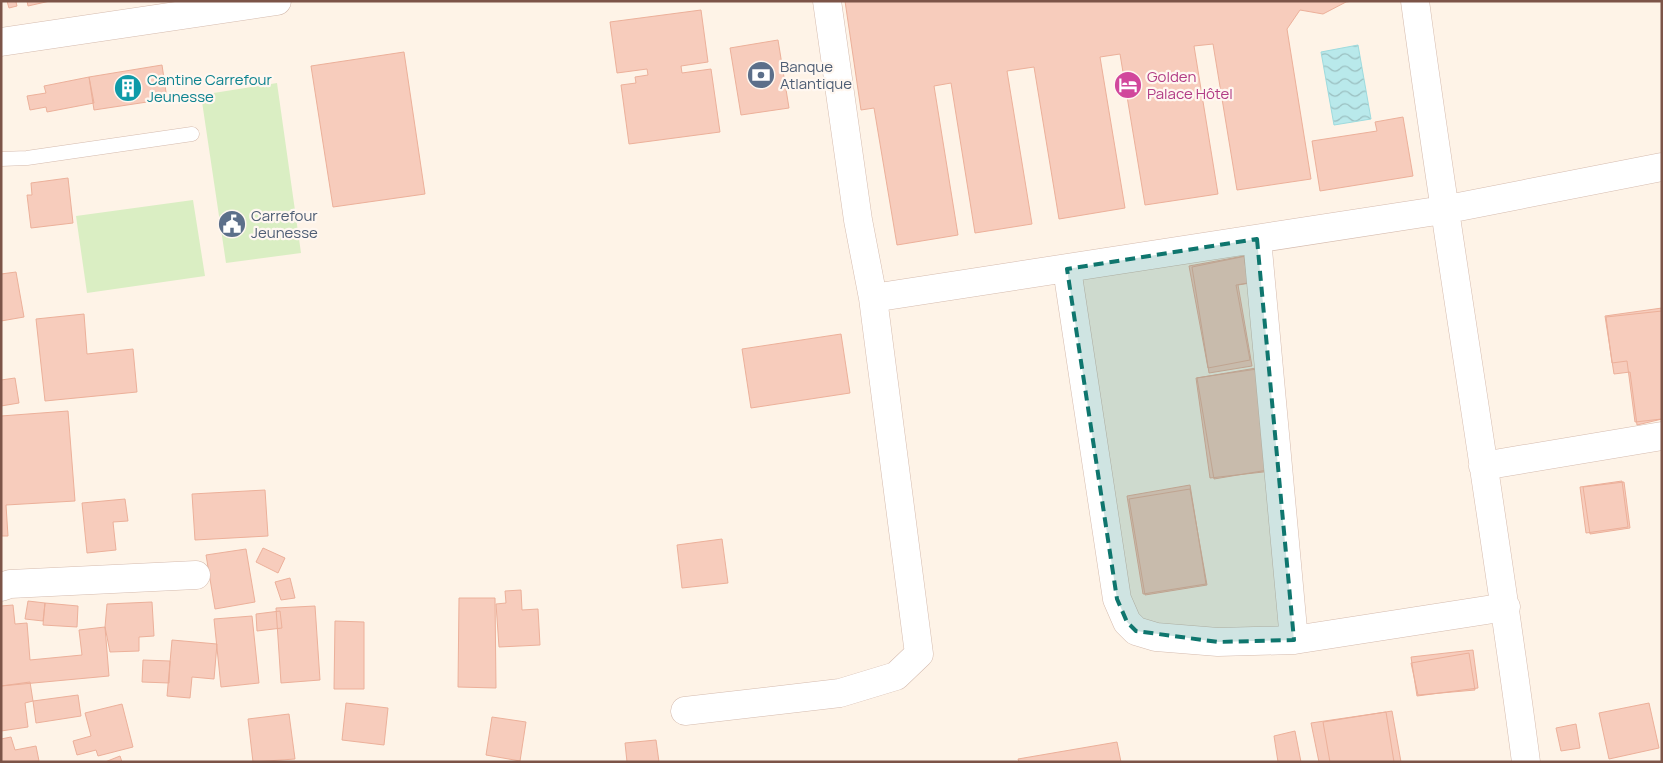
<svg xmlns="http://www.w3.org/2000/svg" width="1663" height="763" viewBox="0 0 1663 763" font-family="Manrope,sans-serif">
	<defs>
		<pattern id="water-waves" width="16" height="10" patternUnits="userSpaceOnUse" patternTransform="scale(1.25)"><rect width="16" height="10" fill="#b9e9eb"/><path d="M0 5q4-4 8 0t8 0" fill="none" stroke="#9bbfc0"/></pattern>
	</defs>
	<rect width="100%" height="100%" fill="#fef3e7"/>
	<path fill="#daeec3" d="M277,83L301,253L226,263L201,95Z
		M193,200L205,276L87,293L76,216Z"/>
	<path fill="url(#water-waves)" stroke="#9edbde" d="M1358,45L1371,119L1334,125L1321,52Z"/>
	<path fill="#f7ccbc" stroke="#ecb09a" d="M7,1H19L16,2L17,6L9,8Z
		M27,1H50L28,6Z
		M845,1H1353L1346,2L1323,14L1300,10L1287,29L1311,179L1237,190L1213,44L1194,46L1218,194L1145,205L1120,54L1100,57L1125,208L1059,219L1034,67L1007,71L1032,224L975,233L951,83L934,86L958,235L897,245L874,108L861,110Z
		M701,10L708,62L681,66L682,73L711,69L720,132L629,144L621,85L636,83L635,77L648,75L647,69L617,73L610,22Z
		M778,40L789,108L741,115L730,48Z
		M404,52L425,194L333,207L311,66Z
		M162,65L167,99L94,110L89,77Z
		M89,77L94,103L47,112L46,107L30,110L27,96L46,93L44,86Z
		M1403,117L1413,176L1320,191L1312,141L1377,131L1375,122Z
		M68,178L73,223L31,228L27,195H32L31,183Z
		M1244,256L1248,283L1236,285L1250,360L1208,368L1189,266Z
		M1246,256L1250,283L1238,285L1252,366L1209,373L1192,267Z
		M16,272L24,317L1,321V274Z
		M1662,308V419L1637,425L1630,372L1614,374L1605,316Z
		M1662,311V419L1635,422L1627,361L1612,363L1606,317Z
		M84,314L87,354L133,349L137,392L45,401L36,319Z
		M841,334L850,393L751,408L742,349Z
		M1256,368L1274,469L1214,479L1197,378Z
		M1257,369L1272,471L1210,478L1196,378Z
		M15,378L19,403L1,406V380Z
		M68,411L75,501L6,505L8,536H1V416Z
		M1622,481L1628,527L1586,533L1580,487Z
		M1624,482L1630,528L1590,534L1583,487Z
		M1190,485L1206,584L1143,594L1127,496Z
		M1190,489L1207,585L1145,595L1129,499Z
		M265,490L268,536L195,540L192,494Z
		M125,499L128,521L113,522L116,550L87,553L82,503Z
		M722,539L728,583L682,588L677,545Z
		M263,548L285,558L278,573L256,562Z
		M246,549L255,602L215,609L206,555Z
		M290,578L295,598L281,600L275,582Z
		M521,590L522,610L538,609L540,645L499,647L496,604L506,603L505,591Z
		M459,598H495L496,688L458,687Z
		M28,601L45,603L43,621L25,619Z
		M152,602L154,636L139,637V651L110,652L105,627L107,604Z
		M45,603L78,606L77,627L43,625Z
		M13,605L15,624L27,623L30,660L82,655L79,630L105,627L109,676L1,686V606Z
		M315,606L320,680L281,683L276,608Z
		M280,611L282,628L257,631L256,614Z
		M252,616L259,683L221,687L214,619Z
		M335,621L364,622V689H334Z
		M172,640L217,644L214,679L192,677L190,698L167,696Z
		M1473,650L1478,688L1417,696L1411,657Z
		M1469,653L1475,690L1418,695L1411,663Z
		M143,660L170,661L169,683L142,682Z
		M30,682L33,701L25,703L28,727L1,731V686Z
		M78,695L81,716L36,723L33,701Z
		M346,703L388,708L384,745L342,740Z
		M1649,703L1659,748L1609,759L1599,713Z
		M122,704L133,747L98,756L96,750L77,755L73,741L91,736L85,713Z
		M1392,711L1401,762H1330L1323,722Z
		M1386,712L1394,762H1319L1311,723Z
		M289,714L295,759L253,762L248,719Z
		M492,717L526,722L520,761L486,755Z
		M1576,724L1580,748L1561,751L1556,728Z
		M1295,731L1301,762H1278L1274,736Z
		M11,737L15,750L36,746L39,761L1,762V739Z
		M656,740L659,762H627L625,743Z
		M1117,742L1121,762H1019L1018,759Z
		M120,756L122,762H105Z"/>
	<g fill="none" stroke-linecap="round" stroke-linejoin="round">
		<defs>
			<path id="service" d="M1,159L27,158L192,134"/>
			<path id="minor" d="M827,1L858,220L873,298L1443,210L1662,167
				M1415,1C1449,255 1493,508 1526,762
				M1257,239L1294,640
				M1067,269L1117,599L1127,622L1136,631L1156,637L1218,642L1294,640L1506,607
				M1483,466L1662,436
				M1,587L10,584L196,575
				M685,711L840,693L896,676L919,654L873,298"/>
			<path id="tertiary" d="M1,42L277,1"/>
		</defs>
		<use href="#service" stroke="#d5bbae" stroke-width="15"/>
		<use href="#minor" stroke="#d5bbae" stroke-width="29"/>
		<use href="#tertiary" stroke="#d5bbae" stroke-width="29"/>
		<use href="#service" stroke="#fff" stroke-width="14"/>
		<use href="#minor" stroke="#fff" stroke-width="28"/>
		<use href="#tertiary" stroke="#fff" stroke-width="28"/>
	</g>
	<path fill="#0f766e" fill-opacity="0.2" stroke="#0f766e" stroke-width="4" stroke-dasharray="10 6" stroke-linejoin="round" d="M1257,239L1294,640L1218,642L1136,631L1127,622L1117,599L1067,269Z"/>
	<defs>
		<symbol id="bank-disc" viewBox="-11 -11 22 22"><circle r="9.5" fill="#5c6f8a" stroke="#fff7f0"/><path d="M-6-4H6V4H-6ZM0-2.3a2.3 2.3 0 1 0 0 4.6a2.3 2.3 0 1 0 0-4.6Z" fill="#fff"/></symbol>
		<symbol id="hotel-disc" viewBox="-11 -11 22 22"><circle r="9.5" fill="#d1479c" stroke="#fff7f0"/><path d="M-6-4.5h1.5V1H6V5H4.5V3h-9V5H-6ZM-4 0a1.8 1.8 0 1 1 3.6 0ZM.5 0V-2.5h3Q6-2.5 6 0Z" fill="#fff"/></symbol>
		<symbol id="building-disc" viewBox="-11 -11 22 22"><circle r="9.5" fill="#0f9aa8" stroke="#fff7f0"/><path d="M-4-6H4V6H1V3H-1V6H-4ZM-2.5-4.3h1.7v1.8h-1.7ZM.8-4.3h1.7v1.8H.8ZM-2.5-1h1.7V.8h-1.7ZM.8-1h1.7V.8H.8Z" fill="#fff"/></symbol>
		<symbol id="civic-disc" viewBox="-11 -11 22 22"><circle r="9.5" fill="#5c6f8a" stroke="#fff7f0"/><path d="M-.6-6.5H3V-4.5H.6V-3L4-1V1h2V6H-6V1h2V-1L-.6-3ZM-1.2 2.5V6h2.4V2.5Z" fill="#fff"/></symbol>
	</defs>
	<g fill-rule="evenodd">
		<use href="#bank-disc" x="745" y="59" width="32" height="32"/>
		<use href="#hotel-disc" x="1112" y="69" width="32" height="32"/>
		<use href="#building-disc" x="112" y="72" width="32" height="32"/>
		<use href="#civic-disc" x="216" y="208" width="32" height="32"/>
	</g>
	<g text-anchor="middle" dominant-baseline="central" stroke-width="4.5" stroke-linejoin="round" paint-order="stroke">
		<g font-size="15" fill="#4e5e75" stroke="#fff7f0" text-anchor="start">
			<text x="780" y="66">Banque<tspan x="780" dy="17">Atlantique</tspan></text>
			<text x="251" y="215">Carrefour<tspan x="251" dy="17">Jeunesse</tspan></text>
		</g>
		<g font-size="15" fill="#b23c85" stroke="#fff7f0" text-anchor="start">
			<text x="1147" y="76">Golden<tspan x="1147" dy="17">Palace Hôtel</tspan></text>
		</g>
		<g font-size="15" fill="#0d838f" stroke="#fff7f0" text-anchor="start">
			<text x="147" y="79">Cantine Carrefour<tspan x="147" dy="17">Jeunesse</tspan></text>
		</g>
	</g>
	<rect width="1663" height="763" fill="none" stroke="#7c5448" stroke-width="5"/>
</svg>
